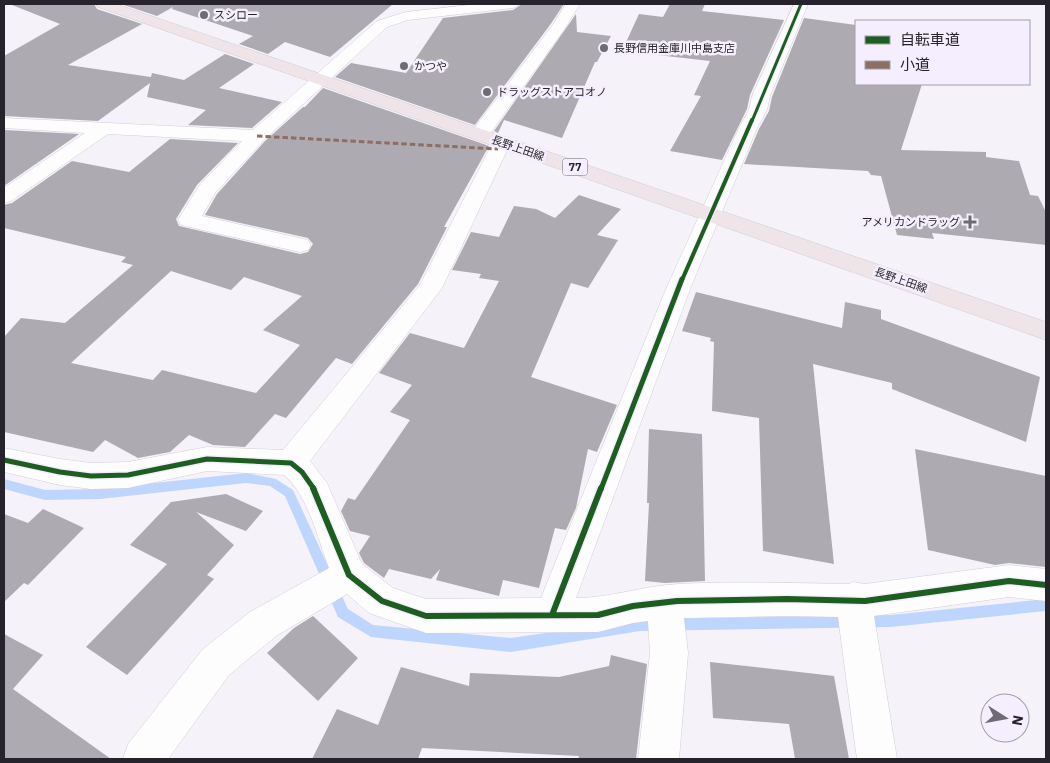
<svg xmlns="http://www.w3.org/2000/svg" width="1050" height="763" viewBox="0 0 1050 763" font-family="'IBM Plex Sans','Noto Sans JP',sans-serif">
	<rect width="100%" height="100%" fill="#f5f2fa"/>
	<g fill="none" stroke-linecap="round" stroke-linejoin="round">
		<path fill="#bed6fe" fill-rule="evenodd" d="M246,473L276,479L293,490L348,609L373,625L511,638L640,619L891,615L1046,599V611L891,627L640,631L511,652L371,637L338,617L285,496L270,486L246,483L100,499L45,500L4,489V479L45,490L100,489Z"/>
	</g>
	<path fill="#aeaab2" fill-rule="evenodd" d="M13,4H94L97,9L142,24L68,65L151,77L152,73L184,80L225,54L254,64L219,88L282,102L252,128L188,125L206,110L147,97L150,83L98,121L4,116V56L60,24L12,5Z
		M121,4H393L330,57L285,42L268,54L239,44L253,36L172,9L173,7L157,16Z
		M522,4H564L550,25L475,125L335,77L351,63L406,73L443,18L513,10Z
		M670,4H705L702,11L784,20L750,95L747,109L722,160L670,151L701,96L694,95L710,61L622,51L639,14L663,17Z
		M576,14L577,32L611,36L597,62H595L562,138L504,120L498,133L494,131Z
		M804,18L856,25V84H922L901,150L986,152V157L1019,161L1030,195L1038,196L1046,212V245L932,233L934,239L897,235L881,176L871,175L868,171L744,164L759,129L769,111L772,97Z
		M323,88L489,146L444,227H447L418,284L352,364L336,358L286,418L275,414L245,447L213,445L189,435L170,452L138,458L105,440L93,452L4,432V337L21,318L65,323L133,265L121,262L126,257L4,228V205L12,203L72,161L129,172L170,139L238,143L197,185L176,219L179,226L300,254L308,252L313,244L308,238L205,215L217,194L265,141L303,107H305ZM171,271L231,290L244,277L302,296L263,330L300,345L256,393L162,370L153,380L71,363Z
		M4,130L79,134L4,186Z
		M579,195L621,209L597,235L618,240L588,288L571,283L531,377L617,405L597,452L588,449L576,508L566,530L555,528L539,588L503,580L499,596L436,580L440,569L431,579L389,569L384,578L364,563L359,553L370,536L350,531L341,511L348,498L355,500L410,420L390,412L412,385L379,373L410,333L464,348L499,281L479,278L481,274L452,270L471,232L499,237L514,206L536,209L555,218Z
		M696,292L842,328L845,302L881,310V319L1040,377L1026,442L892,389V383L813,364L834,564L763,551L759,418L712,411L714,342L710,341L711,338L682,331Z
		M649,429L702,434L705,581L665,583L645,581L649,503H647Z
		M915,449L1046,476V567L1009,563L995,565L928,550Z
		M226,494L263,511L246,531L196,512L234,545L207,575L214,579L127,675L86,647L167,564L130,545L171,502Z
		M43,509L84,528L28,585L24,583L4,602V514L28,523Z
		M313,616L358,658L318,701L267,653L294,628Z
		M4,634L43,655L13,689L111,759H4Z
		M611,655L647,664L636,759H578L579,756L422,748L418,759H312L337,709L378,725L401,667L469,686L470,673L559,677L609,666Z
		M710,662L834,676L849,759H795L789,724L713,718Z"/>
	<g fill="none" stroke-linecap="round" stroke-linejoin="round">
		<defs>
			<path id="minor" d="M478,4H520L513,8L408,20L387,27L264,140L215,193L202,216L308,240L311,245L308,250L300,252L189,227L181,225L178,220L199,186L242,141L108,134L11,201L4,203V188L85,133L4,128V118L253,130L377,21L406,12Z
				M566,4H580L563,31L487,138L480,140L473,138L471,134L473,130L552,26Z
				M794,4H808L770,96L767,110L757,128L690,289L576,598C610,598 643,586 678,584C735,581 792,583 849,584L853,582L865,584L1009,565L1046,569V601L1009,597L874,616L897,759H857L838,617L787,616L684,618L688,653L679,759H638L650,653L648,621L633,623L598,632L426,633L369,613L347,594L276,636L229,675L168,759H123L128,744L203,649L250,612L329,568C318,539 308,495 284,475L207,471L128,488L91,489L60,485L4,472V448L60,459L91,463L128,462L207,447L283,450L420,285L493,142L495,138L502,136L509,138L511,142L442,288L310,461L327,483L362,564L393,588L426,599L541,598L666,289L739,128L749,110L752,96Z"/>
			<path id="primary" d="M96,4H116L1046,322V340L98,7Z"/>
		</defs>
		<use href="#minor" stroke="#d1ced7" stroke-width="1"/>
		<use href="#primary" stroke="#d0ced3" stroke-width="1"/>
		<use href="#minor" fill="#fefdfe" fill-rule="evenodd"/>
		<use href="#primary" fill="#efe4e8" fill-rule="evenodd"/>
		<path stroke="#8d6e63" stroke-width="3" stroke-dasharray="5.5 3" stroke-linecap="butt" d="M257,136L498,149"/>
		<defs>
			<path id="cycleway-far3" d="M752,121L801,4"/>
			<path id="cycleway-far2" d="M682,280L752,120"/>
			<path id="cycleway-far1" d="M4,460L60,472L91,476L128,475L207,459L291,463L302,472L314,489
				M601,489L682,279"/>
			<path id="cycleway" d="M313,488L349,575L382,601L426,616L598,615L633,606L677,601L787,599L865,601L1009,581L1046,585
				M552,615L601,488"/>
		</defs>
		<use href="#cycleway-far3" stroke="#f4eefe" stroke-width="5"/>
		<use href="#cycleway-far2" stroke="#f4eefe" stroke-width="6"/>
		<use href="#cycleway-far1" stroke="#f4eefe" stroke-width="8"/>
		<use href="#cycleway" stroke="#f4eefe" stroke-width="9"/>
		<use href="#cycleway-far3" stroke="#1b5e20" stroke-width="3"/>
		<use href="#cycleway-far2" stroke="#1b5e20" stroke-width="4"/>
		<use href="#cycleway-far1" stroke="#1b5e20" stroke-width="5"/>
		<use href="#cycleway" stroke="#1b5e20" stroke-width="6"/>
	</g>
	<g fill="#6f6b74" stroke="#f4eefe" stroke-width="2">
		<circle cx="204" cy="15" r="5"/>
		<circle cx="604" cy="48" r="5"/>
		<circle cx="404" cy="66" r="5"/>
		<circle cx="487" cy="92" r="5"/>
		<path d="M967.5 214.5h5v5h5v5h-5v5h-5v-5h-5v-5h5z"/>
	</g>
	<g text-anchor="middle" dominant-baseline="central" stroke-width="5" stroke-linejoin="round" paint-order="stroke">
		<g font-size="11" fill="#27232c" stroke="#f4eefe" text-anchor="start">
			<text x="214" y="15">スシロー</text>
			<text x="614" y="48">長野信用金庫川中島支店</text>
			<text x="414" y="66">かつや</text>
			<text x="497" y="92">ドラッグストアコオノ</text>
			<text x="960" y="222" text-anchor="end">アメリカンドラッグ</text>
		</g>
		<g font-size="11" fill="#27232c" stroke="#f4eefe">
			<text transform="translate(518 148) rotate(19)">長野上田線</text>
			<text transform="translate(901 280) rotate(19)">長野上田線</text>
		</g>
		<rect fill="#f4eefe" stroke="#64606b" stroke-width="1" x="562.5" y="158.5" width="25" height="17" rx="4"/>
		<g font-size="11" font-weight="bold" fill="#27232c">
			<text x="575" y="167">77</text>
		</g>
	</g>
	<rect width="1050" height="763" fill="none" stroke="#27232c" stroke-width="10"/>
	<rect x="855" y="20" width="175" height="65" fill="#f4eefe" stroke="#a29daa"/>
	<rect x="865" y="36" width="25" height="8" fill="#1b5e20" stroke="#a29daa"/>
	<text x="900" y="45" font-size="15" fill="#27232c">自転車道</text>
	<rect x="865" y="61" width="25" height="8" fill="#8d6e63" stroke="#a29daa"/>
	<text x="900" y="70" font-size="15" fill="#27232c">小道</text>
	<g transform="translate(1005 718) rotate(101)"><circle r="24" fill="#f4eefe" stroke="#a29daa"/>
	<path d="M0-4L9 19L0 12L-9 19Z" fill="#6f6b74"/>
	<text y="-8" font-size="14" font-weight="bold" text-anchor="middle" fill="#27232c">N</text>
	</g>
</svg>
